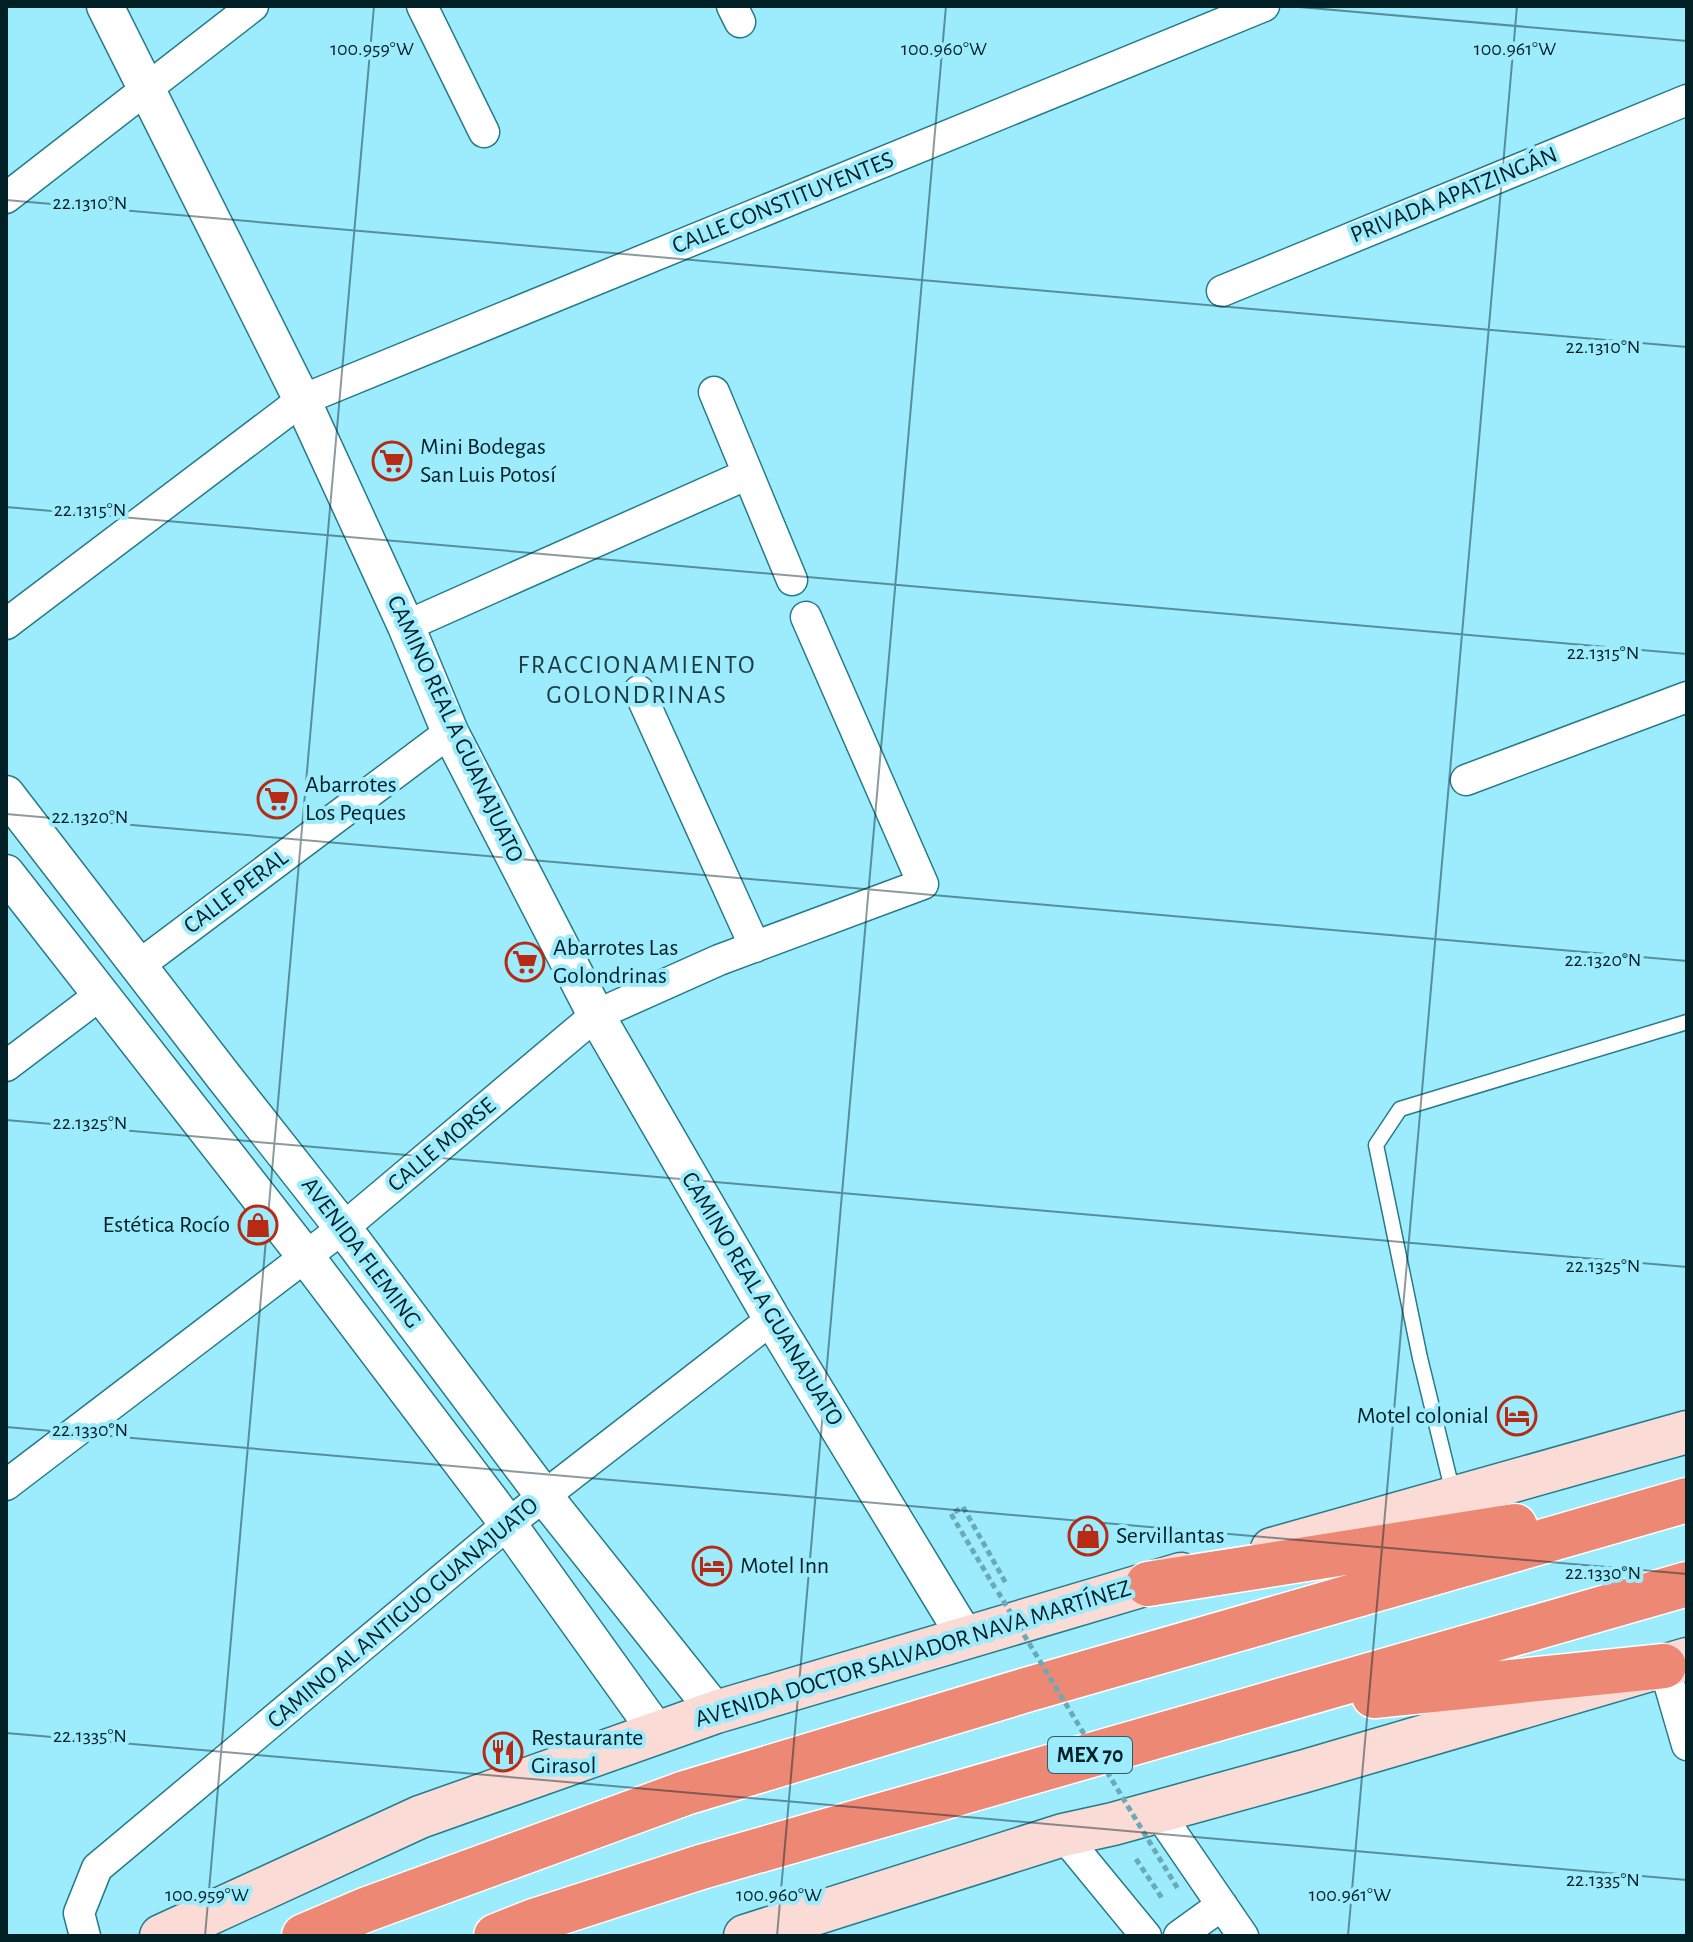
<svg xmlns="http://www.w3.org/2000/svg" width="1693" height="1942" viewBox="0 0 1693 1942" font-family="'Alegreya Sans',sans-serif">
	<rect width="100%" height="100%" fill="#9cecfd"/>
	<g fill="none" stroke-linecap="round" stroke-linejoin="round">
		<defs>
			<path id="service" d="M1453,1493L1420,1358L1376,1145L1400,1109L1687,1022"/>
			<path id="minor" d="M422,6L484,132
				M732,6L740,22
				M6,198L253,6
				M1222,291L1687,100
				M714,392L792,580
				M6,624L302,400L1264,6
				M406,626L748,474
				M639,691L755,947
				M1466,780L1687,697
				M138,966L450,732
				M6,1066L100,995
				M6,1485L343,1228L596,1015L719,960L923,884L806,617
				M1664,1666L1687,1745
				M1158,1812L1243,1936
				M1063,1835L1146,1936
				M85,1936L79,1913L97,1868L508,1524L772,1319
				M1179,1936L1222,1905"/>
			<path id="tertiary" d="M105,6L302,400L406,626L450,732L596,1015L772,1319L966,1638
				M6,794L224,1077L343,1228L544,1496L716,1712
				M6,873L306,1257L508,1524L657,1732"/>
			<path id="secondary" d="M1272,1549L1687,1432
				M161,1936L420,1817L716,1712L1181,1574
				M745,1936L1063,1835L1113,1824L1305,1771L1687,1659"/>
			<path id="motorway" d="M1148,1584L1515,1526
				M1374,1696L1664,1666
				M304,1936L365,1910L685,1793L1026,1690L1687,1500
				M496,1936L534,1921L701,1867L1687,1584"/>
		</defs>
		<use href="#service" stroke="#267b8a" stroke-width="17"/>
		<use href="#minor" stroke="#267b8a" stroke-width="33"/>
		<use href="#tertiary" stroke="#267b8a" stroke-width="39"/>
		<use href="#secondary" stroke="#267b8a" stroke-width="45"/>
		<use href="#motorway" stroke="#fff" stroke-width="47"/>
		<path stroke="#6aaab8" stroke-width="5" stroke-dasharray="6 4" stroke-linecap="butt" d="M995,1588L951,1514L963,1507L1007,1585
			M1136,1859L1162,1898"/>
		<use href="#service" stroke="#fff" stroke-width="14"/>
		<use href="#minor" stroke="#fff" stroke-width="30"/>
		<use href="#tertiary" stroke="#fff" stroke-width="36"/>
		<use href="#secondary" stroke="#fadbd6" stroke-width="42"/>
		<use href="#motorway" stroke="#ed8875" stroke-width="44"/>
		<path stroke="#6aaab8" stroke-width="5" stroke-dasharray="6 4" stroke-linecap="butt" d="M998,1592L1178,1889"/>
	</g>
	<path fill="none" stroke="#002026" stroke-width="2" stroke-opacity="0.45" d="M1288,6L1687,41M6,200L1687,347M6,507L1687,654M6,814L1687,961M6,1120L1687,1267M6,1427L1687,1574M6,1733L1687,1880M205,1936L374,6M777,1936L946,6M1348,1936L1517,6"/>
	<defs>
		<symbol id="supermarket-ring" viewBox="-11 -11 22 22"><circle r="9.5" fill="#9cecfd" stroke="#b72b15" stroke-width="1.5"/><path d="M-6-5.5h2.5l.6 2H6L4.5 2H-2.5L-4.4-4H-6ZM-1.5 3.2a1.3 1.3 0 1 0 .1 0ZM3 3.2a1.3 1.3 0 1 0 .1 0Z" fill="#b72b15"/></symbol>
		<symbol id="shop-ring" viewBox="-11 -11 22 22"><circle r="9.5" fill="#9cecfd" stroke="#b72b15" stroke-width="1.5"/><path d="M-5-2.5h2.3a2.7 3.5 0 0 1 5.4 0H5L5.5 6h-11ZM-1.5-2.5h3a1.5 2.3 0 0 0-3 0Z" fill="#b72b15"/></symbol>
		<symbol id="hotel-ring" viewBox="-11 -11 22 22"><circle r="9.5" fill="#9cecfd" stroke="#b72b15" stroke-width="1.5"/><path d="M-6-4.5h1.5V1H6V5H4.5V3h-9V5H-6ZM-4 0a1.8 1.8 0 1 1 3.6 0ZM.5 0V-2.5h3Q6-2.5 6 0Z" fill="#b72b15"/></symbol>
		<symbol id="restaurant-ring" viewBox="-11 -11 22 22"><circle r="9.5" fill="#9cecfd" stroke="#b72b15" stroke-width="1.5"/><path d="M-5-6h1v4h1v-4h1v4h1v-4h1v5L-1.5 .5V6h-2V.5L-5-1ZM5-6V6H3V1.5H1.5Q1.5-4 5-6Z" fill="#b72b15"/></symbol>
	</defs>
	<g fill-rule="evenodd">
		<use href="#supermarket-ring" x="370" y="439" width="44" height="44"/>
		<use href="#supermarket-ring" x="255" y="777" width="44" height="44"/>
		<use href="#supermarket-ring" x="503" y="940" width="44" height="44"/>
		<use href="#shop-ring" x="236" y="1203" width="44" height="44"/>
		<use href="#hotel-ring" x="1495" y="1394" width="44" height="44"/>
		<use href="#shop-ring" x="1066" y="1514" width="44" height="44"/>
		<use href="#hotel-ring" x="690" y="1544" width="44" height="44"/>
		<use href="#restaurant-ring" x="481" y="1730" width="44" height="44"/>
	</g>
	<g text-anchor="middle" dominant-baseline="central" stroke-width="8" stroke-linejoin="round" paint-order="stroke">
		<rect fill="#9cecfd" stroke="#2f5d66" stroke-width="2" x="1048" y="1737" width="84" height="36" rx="6"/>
		<g font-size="22" font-weight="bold" fill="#002026">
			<text x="1090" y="1755">MEX 70</text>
		</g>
		<g font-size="24" fill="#002026" stroke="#9cecfd">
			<text transform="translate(1454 195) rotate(-22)">PRIVADA APATZINGÁN</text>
			<text transform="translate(783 203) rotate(-22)">CALLE CONSTITUYENTES</text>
			<text transform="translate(455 729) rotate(65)">CAMINO REAL A GUANAJUATO</text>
			<text transform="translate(236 892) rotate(-37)">CALLE PERAL</text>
			<text transform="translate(442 1145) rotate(-40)">CALLE MORSE</text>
			<text transform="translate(361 1253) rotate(53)">AVENIDA FLEMING</text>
			<text transform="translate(762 1299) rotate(59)">CAMINO REAL A GUANAJUATO</text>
			<text transform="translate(403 1613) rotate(-40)">CAMINO AL ANTIGUO GUANAJUATO</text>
			<text transform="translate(913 1654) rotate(-17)">AVENIDA DOCTOR SALVADOR NAVA MARTÍNEZ</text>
		</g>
		<g font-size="24" fill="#002026" stroke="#9cecfd" text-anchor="start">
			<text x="420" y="447">Mini Bodegas<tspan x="420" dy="28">San Luis Potosí</tspan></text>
			<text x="305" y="785">Abarrotes<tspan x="305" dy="28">Los Peques</tspan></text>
			<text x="553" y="948">Abarrotes Las<tspan x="553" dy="28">Golondrinas</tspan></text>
			<text x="230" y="1225" text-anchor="end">Estética Rocío</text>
			<text x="1489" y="1416" text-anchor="end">Motel colonial</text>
			<text x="1116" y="1536">Servillantas</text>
			<text x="740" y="1566">Motel Inn</text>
			<text x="531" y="1738">Restaurante<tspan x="531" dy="28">Girasol</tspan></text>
		</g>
		<g font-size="26" letter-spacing="2" fill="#1b3c43" stroke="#9cecfd">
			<text x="637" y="665">FRACCIONAMIENTO<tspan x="637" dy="30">GOLONDRINAS</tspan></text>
		</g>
	</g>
	<g font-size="20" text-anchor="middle" fill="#002026" stroke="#9cecfd" stroke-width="8" stroke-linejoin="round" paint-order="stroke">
		<text x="372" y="55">100.959°W</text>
		<text x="1515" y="55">100.961°W</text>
		<text x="944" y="55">100.960°W</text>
		<text x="90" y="209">22.1310°N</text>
		<text x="1603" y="353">22.1310°N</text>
		<text x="90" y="516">22.1315°N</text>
		<text x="1603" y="659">22.1315°N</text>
		<text x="90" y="823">22.1320°N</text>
		<text x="1603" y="966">22.1320°N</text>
		<text x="90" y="1129">22.1325°N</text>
		<text x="1603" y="1272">22.1325°N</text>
		<text x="90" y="1436">22.1330°N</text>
		<text x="1603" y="1579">22.1330°N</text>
		<text x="90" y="1742">22.1335°N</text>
		<text x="1603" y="1886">22.1335°N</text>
		<text x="207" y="1901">100.959°W</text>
		<text x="779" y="1901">100.960°W</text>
		<text x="1350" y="1901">100.961°W</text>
	</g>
	<rect width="1693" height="1942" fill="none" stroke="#002026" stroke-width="16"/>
</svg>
